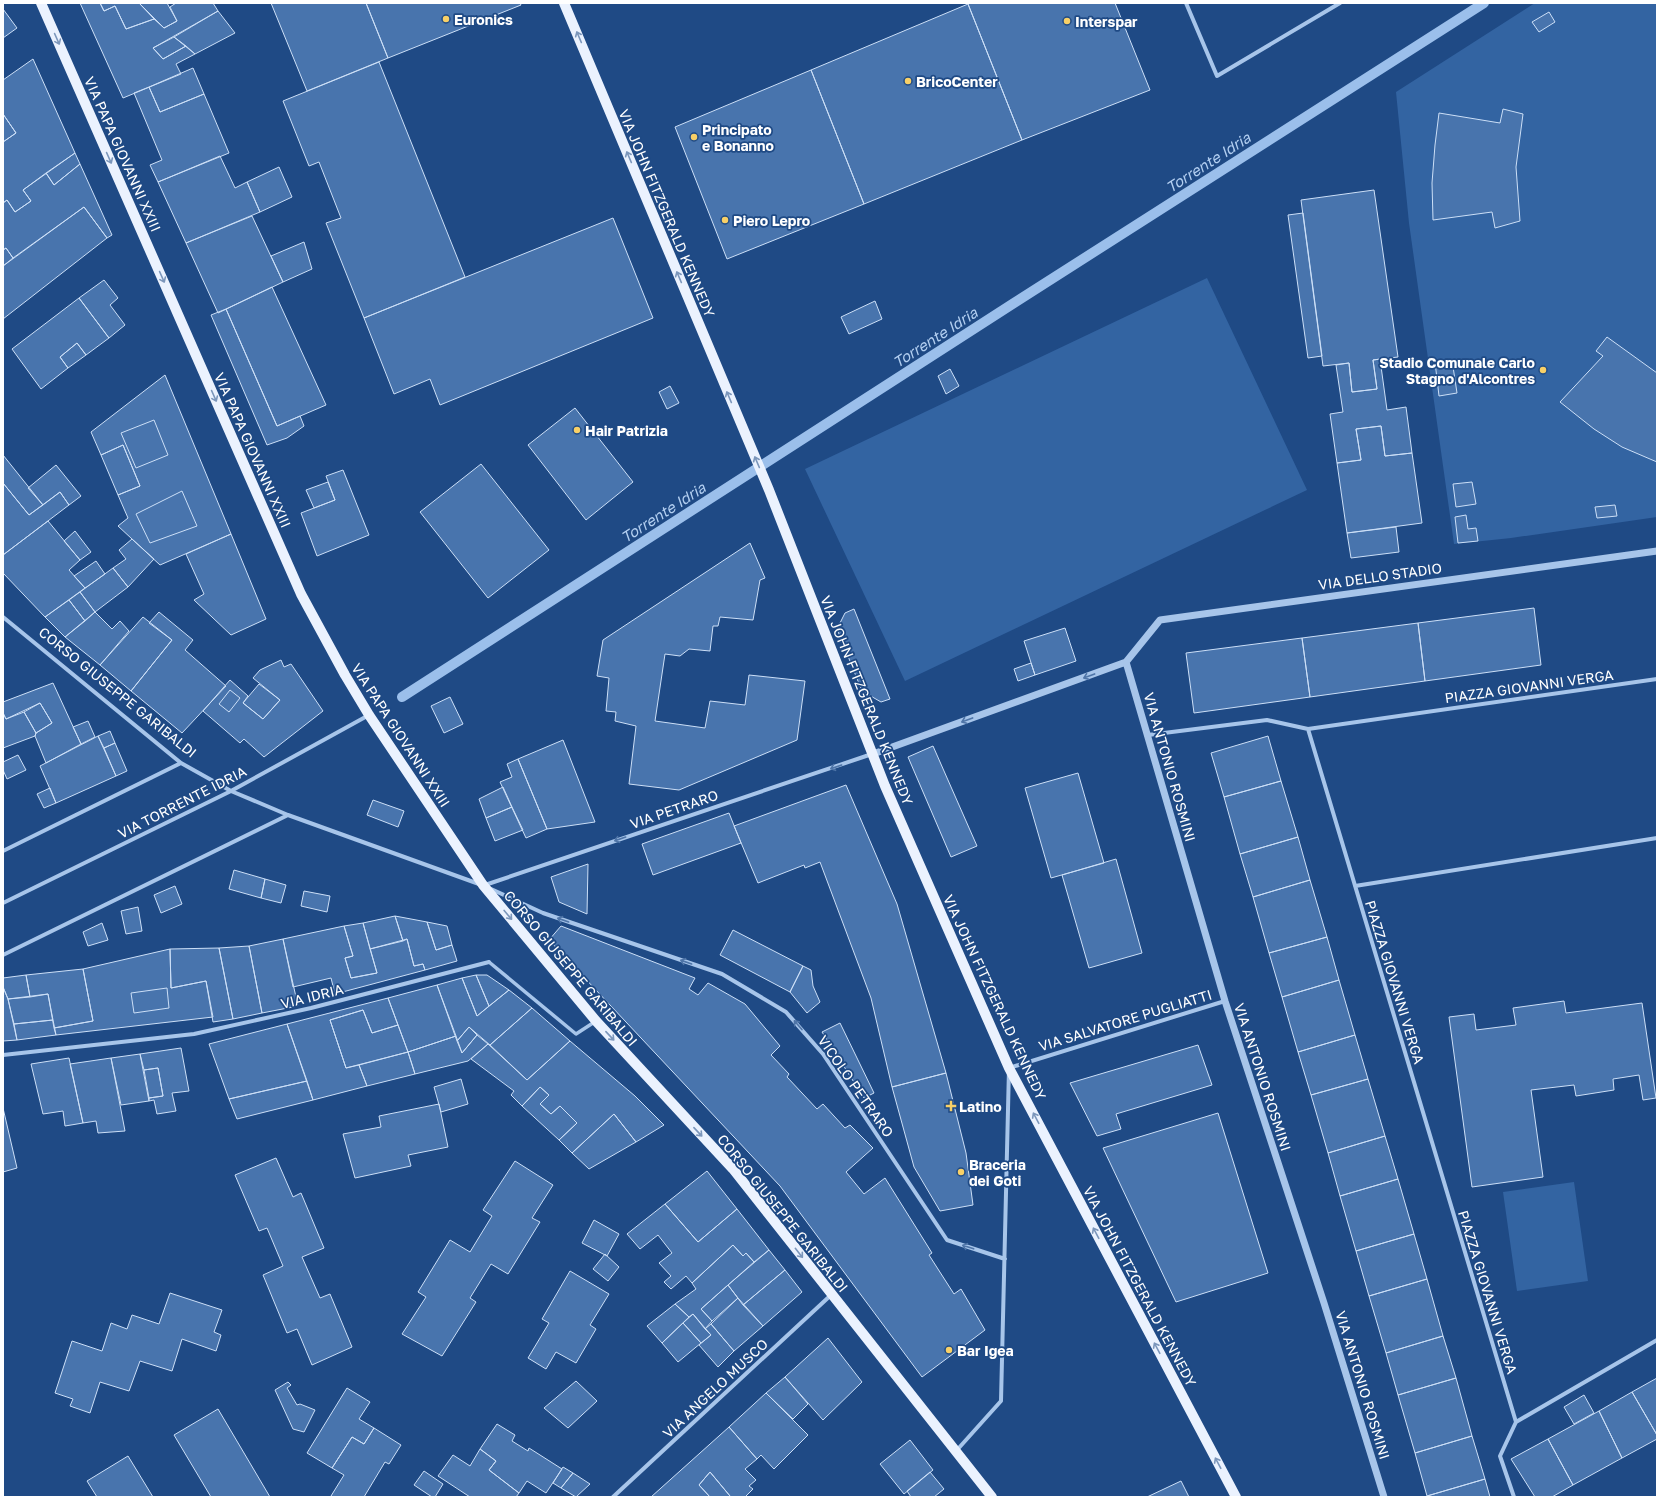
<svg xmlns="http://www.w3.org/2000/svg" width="1660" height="1500" viewBox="0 0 1660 1500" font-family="'Golos Text',sans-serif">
	<rect width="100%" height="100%" fill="#1f4a85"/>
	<path fill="#3364a2" d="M1535,3H1657V517L1511,538L1454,544L1409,223L1396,92Z
		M1207,278L1307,490L905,681L805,469Z
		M1574,1182L1588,1281L1517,1291L1503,1192Z"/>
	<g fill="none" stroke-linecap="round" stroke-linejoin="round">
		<path stroke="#9bbfeb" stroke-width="10" d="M402,697L1014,303L1484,3"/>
	</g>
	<path fill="#4874ad" stroke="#ccdff7" d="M80,3H100L104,11L115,6L126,29L154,19L164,28L177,21L170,7L176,3H213L218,11L153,48L163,59L186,46L195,54L176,64L181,74L123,98Z
		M100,3H139L154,19L126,29L115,6L104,11Z
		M139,3H167L177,21L164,28Z
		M271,3H366L388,58L307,91Z
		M366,3H520L521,5L388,58Z
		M971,3H1115L1150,90L1022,140L968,4Z
		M968,4L1022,140L864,204L811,70Z
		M3,9L17,28L3,38Z
		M218,11L235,33L195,54L174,37Z
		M1549,12L1555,22L1539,32L1532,22Z
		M174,37L186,46L163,59L153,48Z
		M33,59L75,153L23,190L31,201L15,212L7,200L3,203V142L16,133L3,114V80Z
		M379,62L465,277L364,318L326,223L341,218L319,162L309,166L283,101Z
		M193,68L204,94L160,112L149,87Z
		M811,70L864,204L727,259L675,127Z
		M149,87L160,112L204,94L229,153L158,182L150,165L162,160L134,93Z
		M1503,109L1523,114L1516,167L1520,221L1495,228L1492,212L1433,220L1432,183L1435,145L1439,113L1500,123Z
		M3,114L16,133L3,142Z
		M75,153L80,164L54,185L46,173Z
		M220,156L235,188L247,182L260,212L186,243L158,182Z
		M80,164L112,235L107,238L84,207L13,258L6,248L3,250V203L7,200L15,212L31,201L23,190L46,173L54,185Z
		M279,167L292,197L260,212L247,182Z
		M1374,190L1398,357L1373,360L1377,389L1352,392L1349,363L1323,366L1301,200Z
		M84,207L107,238L3,319V266Z
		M1303,213L1322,356L1308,358L1288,215Z
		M252,216L283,282L218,313L186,243Z
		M613,218L653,318L440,405L430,379L394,394L364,318Z
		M304,242L312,269L283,282L271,256Z
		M6,248L13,258L3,266V250Z
		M104,280L118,298L110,305L125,325L109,338L79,298Z
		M272,287L326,405L277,426L226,309Z
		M79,298L109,338L86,355L77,343L60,357L68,368L41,389L12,349Z
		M875,301L882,319L849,334L841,317Z
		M226,309L277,426L300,416L304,426L287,438L267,445L211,315Z
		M1607,337L1657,373V462L1622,447L1594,429L1560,402L1603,356L1596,351Z
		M77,343L86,355L68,368L60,357Z
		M1380,359L1387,410L1406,407L1412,453L1385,456L1381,426L1356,429L1361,460L1337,463L1330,414L1343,412L1336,365L1349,363L1352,392L1377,389L1373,360Z
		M1452,360L1457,393L1439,396L1435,362Z
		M950,369L959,386L946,394L938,376Z
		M165,375L231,534L160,565L118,526L128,518L118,495L140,486L123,445L101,455L91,432Z
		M670,386L679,403L667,409L659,392Z
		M575,408L633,482L586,520L528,445Z
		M154,420L168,455L136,468L121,433Z
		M1381,426L1385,456L1412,453L1422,523L1347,533L1337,463L1361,460L1356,429Z
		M123,445L140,486L118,495L101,455Z
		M3,455L43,505L29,515L3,483Z
		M481,464L549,550L488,598L420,512Z
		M56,465L81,496L69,505L60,492L43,505L28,488Z
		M343,470L369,535L317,556L301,513L335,500L326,476Z
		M328,482L335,500L314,508L306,490Z
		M1472,482L1476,504L1456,507L1453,484Z
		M3,483L29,515L60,492L69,505L3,555Z
		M182,491L197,526L150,543L136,514Z
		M1615,505L1617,516L1597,518L1595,507Z
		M1466,515L1468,529L1476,528L1478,541L1458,543L1455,517Z
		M48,521L80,560L69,570L85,588L45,617L3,573V555Z
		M1396,527L1399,552L1351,558L1347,533Z
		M75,531L91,552L80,560L64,541Z
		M231,534L266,619L231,635L194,600L204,594L186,554Z
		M132,539L154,559L128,587L113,568L126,559L119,550Z
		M750,543L765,578L760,580L753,620L720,617L718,626H713L710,651L689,649L680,656L665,654L655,721L705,728L710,701L745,705L749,675L805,681L797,740L679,790L629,784L636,726L615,721L616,712L606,711L609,678L597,676L603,640Z
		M96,561L105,574L85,588L74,576Z
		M113,568L128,587L95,612L80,592Z
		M80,592L95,612L85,621L69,600Z
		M69,600L85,621L65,637L45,617Z
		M1534,608L1541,665L1425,681L1418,623Z
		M854,609L890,699L881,702L862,691L837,629L845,613Z
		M95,612L112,629L120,621L129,631L100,665L65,637Z
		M159,612L193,640L185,650L226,686L182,733L131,691L172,640L149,623Z
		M143,617L172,640L131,691L100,665Z
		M1418,623L1425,681L1310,697L1302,638Z
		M1065,628L1076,661L1035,675L1024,641Z
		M1302,638L1310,697L1194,713L1186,653Z
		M281,660L284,667L291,664L323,711L264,757L244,739L240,743L203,711L230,680L248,696L243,703L263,719L280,700L253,678L260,670Z
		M1031,663L1035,675L1018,681L1014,669Z
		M53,683L81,744L46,763L35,736L36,733L52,723L40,703L6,719L3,713V702Z
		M259,684L280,700L263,719L243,703Z
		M230,690L240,698L229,712L219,704Z
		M450,697L463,724L444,733L431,706Z
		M40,703L52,723L36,733L24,712Z
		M24,712L36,733L35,736L3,748V713L6,719Z
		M88,721L95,737L81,744L73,727Z
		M110,731L115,743L104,748L98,736Z
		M98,736L116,776L56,803L40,766Z
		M1268,736L1281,781L1224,797L1211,753Z
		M563,740L595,822L547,829L518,759Z
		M115,743L127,771L116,776L104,748Z
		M933,746L977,846L951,857L908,757Z
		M18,755L26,770L7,779L3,770V762Z
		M518,759L547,829L526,838L500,782L512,777L507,764Z
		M1078,773L1104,863L1051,878L1025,788Z
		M1281,781L1298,837L1240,854L1224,797Z
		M846,785L897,904L946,1073L892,1087L871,998L820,862L805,868L804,865L758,883L734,826Z
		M503,787L512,807L486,818L479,799Z
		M50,788L56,803L44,808L37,794Z
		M373,800L404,811L398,827L367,815Z
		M512,807L523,830L495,841L486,818Z
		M729,813L741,843L653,875L642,844Z
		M1298,837L1310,880L1253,897L1240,854Z
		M1116,859L1142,953L1089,968L1062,875Z
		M588,864L587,914L559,902L551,877Z
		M234,870L265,879L261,898L229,889Z
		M265,879L286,885L281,903L261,898Z
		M1310,880L1327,937L1269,953L1253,897Z
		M175,886L182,904L161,913L154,895Z
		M304,891L330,896L327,912L301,906Z
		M138,907L142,931L126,934L121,911Z
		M395,916L403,941L370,949L363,923Z
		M395,916L427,922L436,950L452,945L457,961L425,970L423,964L414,966L407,939L403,941Z
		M427,922L447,926L452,945L436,950Z
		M102,923L108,940L88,946L83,932Z
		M363,923L377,973L351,978L345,958L353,956L344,926Z
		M344,926L353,956L345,958L351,978L377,973L370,949L407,939L414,966L423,964L425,970L335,994L331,978L293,987L283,939Z
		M561,926L695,978L689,989L698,995L708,983L745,1004L780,1046L771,1055L789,1074L787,1077L817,1109L823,1104L845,1128L850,1125L873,1148L846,1172L864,1194L885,1178L932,1253L929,1255L954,1294L961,1289L985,1330L922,1377L780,1186L549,940Z
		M733,930L803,966L790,992L720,955Z
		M1327,937L1339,980L1282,997L1269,953Z
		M283,939L298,1006L262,1013L249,946Z
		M249,946L262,1013L233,1019L219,948Z
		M219,948L233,1019L213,1022L206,981L171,988L170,949Z
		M170,949L171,988L206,981L213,1017L56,1035L54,1028L93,1021L83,969Z
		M803,966L811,970L813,986L820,1002L807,1013L790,992Z
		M83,969L93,1021L54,1028L48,994L30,997L26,975Z
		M26,975L30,997L8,999L3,987V978Z
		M476,975H487L509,990L489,1006Z
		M476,975L489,1006L477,1016L462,978Z
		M462,978L477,1016L509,990L532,1008L490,1045L469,1027L457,1041L437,985Z
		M1339,980L1355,1035L1298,1052L1282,997Z
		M437,985L456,1036L408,1052L388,998Z
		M3,987L8,999L17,1040L3,1041Z
		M167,988L169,1008L134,1013L131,993Z
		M48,994L53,1020L14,1024L8,999Z
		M388,998L398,1025L372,1033L363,1010L330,1020L346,1068L359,1065L367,1086L313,1100L287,1024Z
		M1564,1001L1566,1013L1642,1003L1656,1098L1643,1100L1639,1075L1613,1079L1614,1090L1576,1096L1574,1085L1531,1090L1543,1177L1472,1187L1449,1017L1474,1014L1476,1030L1516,1025L1513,1008Z
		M532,1008L570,1041L527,1080L490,1045Z
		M363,1010L372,1033L398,1025L408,1052L346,1068L330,1020Z
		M53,1020L56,1035L17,1040L14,1024Z
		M840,1023L874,1093L864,1098L822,1032Z
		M287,1024L307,1081L229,1099L209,1044Z
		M469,1027L477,1035L462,1053L457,1041Z
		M477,1035L488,1044L468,1061L415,1074L408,1052L456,1036L462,1053Z
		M1355,1035L1368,1079L1311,1095L1298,1052Z
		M570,1041L635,1096L664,1125L636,1142L614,1114L572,1153L559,1140L577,1123L560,1106L551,1114L540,1104L549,1095L540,1087L522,1106L511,1095L514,1091L471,1059L488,1044L527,1080Z
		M1198,1045L1212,1085L1116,1114L1121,1129L1097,1136L1070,1083Z
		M181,1048L189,1091L172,1093L176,1111L157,1114L154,1100L149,1101V1098L163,1096L158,1068L144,1070L140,1054Z
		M408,1052L415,1074L367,1086L359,1065Z
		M140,1054L149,1101L121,1105L111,1058Z
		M69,1058L83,1123L65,1126L63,1111L43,1114L31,1064Z
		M111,1058L125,1131L98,1133L96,1121L83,1123L70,1064Z
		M158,1068L163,1096L149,1098L144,1070Z
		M946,1073L966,1153L973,1205L940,1211L914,1167L892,1087Z
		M461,1079L468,1104L441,1112L434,1087Z
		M1368,1079L1385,1136L1328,1153L1311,1095Z
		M307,1081L313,1100L237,1119L229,1099Z
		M540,1087L549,1095L540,1104L551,1114L560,1106L577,1123L559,1140L522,1106Z
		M439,1104L448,1147L408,1155L411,1166L355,1178L343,1134L381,1127L379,1116Z
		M3,1108L17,1168L3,1172Z
		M1218,1113L1268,1273L1176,1302L1103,1148Z
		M614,1114L636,1142L589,1169L572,1153Z
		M1385,1136L1398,1179L1340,1196L1328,1153Z
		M276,1158L293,1197L301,1193L324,1248L302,1257L320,1298L330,1294L352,1347L312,1365L297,1329L287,1333L263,1275L283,1266L267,1228L259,1231L235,1175Z
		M515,1161L553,1185L532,1218L540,1222L508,1274L491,1264L470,1298L476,1302L442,1356L402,1334L426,1297L418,1292L450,1240L470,1252L492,1216L483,1210Z
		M707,1171L737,1209L698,1242L665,1204Z
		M1398,1179L1414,1234L1356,1251L1340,1196Z
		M665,1204L698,1242L737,1209L769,1250L754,1262L746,1253L743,1256L733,1245L692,1283L686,1276L671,1289L664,1282L671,1276L659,1263L672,1253L658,1235L640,1249L627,1234Z
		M594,1220L619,1234L607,1256L582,1243Z
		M1414,1234L1427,1279L1369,1296L1356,1251Z
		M733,1245L743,1256L746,1253L754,1262L701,1309L712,1321L705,1329L693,1314L689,1317L675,1304L696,1289L692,1283Z
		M769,1250L785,1270L743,1305L728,1285Z
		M605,1254L619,1267L608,1281L593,1269Z
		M785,1270L802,1292L763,1326L743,1305Z
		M570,1271L609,1294L590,1325L596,1329L576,1363L556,1352L546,1369L528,1358L549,1323L542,1319Z
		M1427,1279L1443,1336L1386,1353L1369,1296Z
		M728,1285L738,1298L712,1321L701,1309Z
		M170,1293L222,1310L214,1332L221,1335L216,1351L182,1339L172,1371L140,1361L129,1391L100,1382L90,1413L70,1406L73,1399L55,1393L72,1341L102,1351L111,1323L127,1329L132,1315L159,1324Z
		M738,1298L763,1326L734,1351L711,1324Z
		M675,1304L689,1317L662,1343L647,1326Z
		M693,1314L711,1335L701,1343L683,1323Z
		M683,1323L701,1343L678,1362L662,1343Z
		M711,1324L734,1351L718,1367L699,1345L711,1335L705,1329Z
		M1443,1336L1456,1378L1398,1395L1386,1353Z
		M828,1338L862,1382L823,1420L785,1377Z
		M785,1377L808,1404L793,1419L766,1393Z
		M1456,1378L1472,1436L1415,1453L1398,1395Z
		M1657,1378V1435L1632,1392Z
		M576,1381L597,1401L568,1428L544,1408Z
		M288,1382L291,1385L287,1388L297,1405L300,1404L315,1410L304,1432L293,1429L275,1390Z
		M347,1388L370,1402L359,1419L374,1428L364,1444L352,1437L332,1468L307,1453Z
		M1632,1392L1657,1435V1439L1622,1458L1599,1411Z
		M766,1393L808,1435L774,1469L761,1455L757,1459L729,1427Z
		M1584,1395L1594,1413L1574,1424L1564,1407Z
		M218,1409L270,1497H211L174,1435Z
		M1599,1411L1622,1458L1573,1485L1548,1439Z
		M497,1424L515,1435L512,1441L528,1451L529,1448L562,1469L546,1493L527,1481L519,1493L489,1470L496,1461L480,1449Z
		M729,1427L757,1459L745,1469L756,1480L749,1486L753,1489L745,1497H729L730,1496L710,1472L699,1485L710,1497H651Z
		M374,1428L401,1445L389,1464L385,1462L364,1497H333L331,1496L344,1475L332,1468L352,1437L364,1444Z
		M1472,1436L1485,1479L1427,1496L1415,1453Z
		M1548,1439L1573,1485L1552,1497H1535L1511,1459Z
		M910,1440L933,1470L904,1494L880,1464Z
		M480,1449L496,1461L489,1470L519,1493L516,1497H470L438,1476L453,1455L470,1466Z
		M128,1456L153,1497H97L87,1481Z
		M563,1467L573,1473L561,1488L553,1483Z
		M424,1471L443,1484L435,1497H432L414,1485Z
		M710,1472L730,1496L729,1497H710L699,1485Z
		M930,1472L944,1489L934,1497H911L907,1491Z
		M573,1473L590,1484L576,1497L561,1488Z
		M1485,1479L1490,1497H1428L1427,1496Z
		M1181,1481L1189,1497H1147Z"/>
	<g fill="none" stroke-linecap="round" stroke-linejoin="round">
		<path stroke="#a7c5ea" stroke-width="3.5" d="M489,962L576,1034L596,1021"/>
		<path stroke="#a7c5ea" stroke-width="4" d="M1186,3L1217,76L1340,3
			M3,617L181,763L231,791L288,815L479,884
			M1308,729L1516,1422L1657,1340
			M1148,735L1267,720L1308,729L1657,679
			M3,851L181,763
			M485,885L872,754
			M1355,886L1657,838
			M491,889L543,913L722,974L786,1012L823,1054L947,1240L1005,1259
			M3,903L231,791L369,715
			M3,955L288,815
			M3,1055L194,1034L311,1008L489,962
			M957,1450L1001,1401L1009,1068L1225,1001
			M613,1497L831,1295
			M1514,1497L1500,1456L1516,1422"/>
		<path stroke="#a7c5ea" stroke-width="7" d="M1126,662L1225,1001L1324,1303L1384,1497
			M1126,662L1160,620L1657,551
			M873,754L1126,662"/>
		<path stroke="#ebf2fe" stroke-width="10" d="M41,3L301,594L345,675L369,715L483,885L596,1021L733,1169L992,1497
			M564,3L769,490L885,786L1009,1068L1236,1497"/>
	</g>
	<defs><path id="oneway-shaft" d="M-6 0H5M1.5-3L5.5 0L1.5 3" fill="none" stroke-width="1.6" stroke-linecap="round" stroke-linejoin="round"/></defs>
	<g stroke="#7b96bb">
		<use href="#oneway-shaft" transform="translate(579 37) rotate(-113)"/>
		<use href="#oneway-shaft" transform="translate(57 39) rotate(66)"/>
		<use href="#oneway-shaft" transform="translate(629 157) rotate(-113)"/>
		<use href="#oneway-shaft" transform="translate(109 158) rotate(66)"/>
		<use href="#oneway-shaft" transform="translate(162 277) rotate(66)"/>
		<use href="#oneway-shaft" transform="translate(679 277) rotate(-113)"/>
		<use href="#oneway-shaft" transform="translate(214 396) rotate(66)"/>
		<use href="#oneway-shaft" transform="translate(729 397) rotate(-113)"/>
		<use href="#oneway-shaft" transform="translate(757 462) rotate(-113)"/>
		<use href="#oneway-shaft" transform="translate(508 915) rotate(50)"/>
		<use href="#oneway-shaft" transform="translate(610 1036) rotate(47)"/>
		<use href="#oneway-shaft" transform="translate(1036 1118) rotate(-118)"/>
		<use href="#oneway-shaft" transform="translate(698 1132) rotate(47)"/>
		<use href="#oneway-shaft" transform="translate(1096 1233) rotate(-118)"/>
		<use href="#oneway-shaft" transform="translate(799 1253) rotate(52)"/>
		<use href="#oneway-shaft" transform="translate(1157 1348) rotate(-118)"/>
		<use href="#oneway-shaft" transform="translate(1218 1463) rotate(-118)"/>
	</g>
	<g stroke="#4f75a8">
		<use href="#oneway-shaft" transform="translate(1089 676) rotate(160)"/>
		<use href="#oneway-shaft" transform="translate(967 720) rotate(160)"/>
		<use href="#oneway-shaft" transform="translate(836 767) rotate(161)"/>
		<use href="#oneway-shaft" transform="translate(620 839) rotate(161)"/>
		<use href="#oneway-shaft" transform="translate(563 920) rotate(-161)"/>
		<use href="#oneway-shaft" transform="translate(686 962) rotate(-161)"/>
		<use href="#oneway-shaft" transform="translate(798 1025) rotate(-131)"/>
		<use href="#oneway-shaft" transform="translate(968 1247) rotate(-162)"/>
	</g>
	<g fill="#f8d067" stroke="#1f4a85" stroke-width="1.5">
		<circle cx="446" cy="19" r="4"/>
		<circle cx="1067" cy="21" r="4"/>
		<circle cx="908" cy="81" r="4"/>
		<circle cx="694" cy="137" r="4"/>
		<circle cx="725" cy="220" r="4"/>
		<circle cx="1543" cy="370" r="4"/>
		<circle cx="577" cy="430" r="4"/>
		<path d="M949 1100h4v4h4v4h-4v4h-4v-4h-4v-4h4z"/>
		<circle cx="961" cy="1172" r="4"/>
		<circle cx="949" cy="1350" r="4"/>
	</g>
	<g text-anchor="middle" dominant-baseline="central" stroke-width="3.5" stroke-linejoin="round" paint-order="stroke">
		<g font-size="14" font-weight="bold" fill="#fff" stroke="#1f4a85" text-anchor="start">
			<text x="454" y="19">Euronics</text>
			<text x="1075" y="21">Interspar</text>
			<text x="916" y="81">BricoCenter</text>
			<text x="702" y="129">Principato<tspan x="702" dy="16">e Bonanno</tspan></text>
			<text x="733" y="220">Piero Lepro</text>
			<text x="1535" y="362" text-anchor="end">Stadio Comunale Carlo<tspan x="1535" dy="16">Stagno d'Alcontres</tspan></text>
			<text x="585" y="430">Hair Patrizia</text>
			<text x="959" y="1106">Latino</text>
			<text x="969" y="1164">Braceria<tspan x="969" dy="16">dei Goti</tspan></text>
			<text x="957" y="1350">Bar Igea</text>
		</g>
		<g font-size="14" fill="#fff" stroke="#1f4a85">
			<text transform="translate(123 154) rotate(66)">VIA PAPA GIOVANNI XXIII</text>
			<text transform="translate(667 213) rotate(67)">VIA JOHN FITZGERALD KENNEDY</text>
			<text transform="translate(253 450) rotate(66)">VIA PAPA GIOVANNI XXIII</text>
			<text transform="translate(1380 576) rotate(-8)">VIA DELLO STADIO</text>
			<text transform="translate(1529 686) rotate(-8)">PIAZZA GIOVANNI VERGA</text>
			<text transform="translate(118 692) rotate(39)">CORSO GIUSEPPE GARIBALDI</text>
			<text transform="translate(867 700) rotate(68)">VIA JOHN FITZGERALD KENNEDY</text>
			<text transform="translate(401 735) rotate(57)">VIA PAPA GIOVANNI XXIII</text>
			<text transform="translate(1170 767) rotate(74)">VIA ANTONIO ROSMINI</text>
			<text transform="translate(182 802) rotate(-27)">VIA TORRENTE IDRIA</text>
			<text transform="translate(674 809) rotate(-19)">VIA PETRARO</text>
			<text transform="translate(571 968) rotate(50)">CORSO GIUSEPPE GARIBALDI</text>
			<text transform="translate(1395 982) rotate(73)">PIAZZA GIOVANNI VERGA</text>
			<text transform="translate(312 996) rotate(-14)">VIA IDRIA</text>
			<text transform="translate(995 997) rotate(65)">VIA JOHN FITZGERALD KENNEDY</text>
			<text transform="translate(1125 1020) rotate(-17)">VIA SALVATORE PUGLIATTI</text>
			<text transform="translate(1263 1077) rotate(72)">VIA ANTONIO ROSMINI</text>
			<text transform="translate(856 1086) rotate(55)">VICOLO PETRARO</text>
			<text transform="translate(783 1213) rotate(51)">CORSO GIUSEPPE GARIBALDI</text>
			<text transform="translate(1140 1286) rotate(62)">VIA JOHN FITZGERALD KENNEDY</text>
			<text transform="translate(1488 1292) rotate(73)">PIAZZA GIOVANNI VERGA</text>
			<text transform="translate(1363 1385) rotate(73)">VIA ANTONIO ROSMINI</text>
			<text transform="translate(715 1388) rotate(-43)">VIA ANGELO MUSCO</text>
		</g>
		<g font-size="15" font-style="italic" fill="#b3cff1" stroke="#1f4a85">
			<text transform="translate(1208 162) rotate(-33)">Torrente Idria</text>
			<text transform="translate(935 337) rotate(-33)">Torrente Idria</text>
			<text transform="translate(663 512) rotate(-33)">Torrente Idria</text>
		</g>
	</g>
	<rect width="1660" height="1500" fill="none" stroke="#ffffff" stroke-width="8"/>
</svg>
